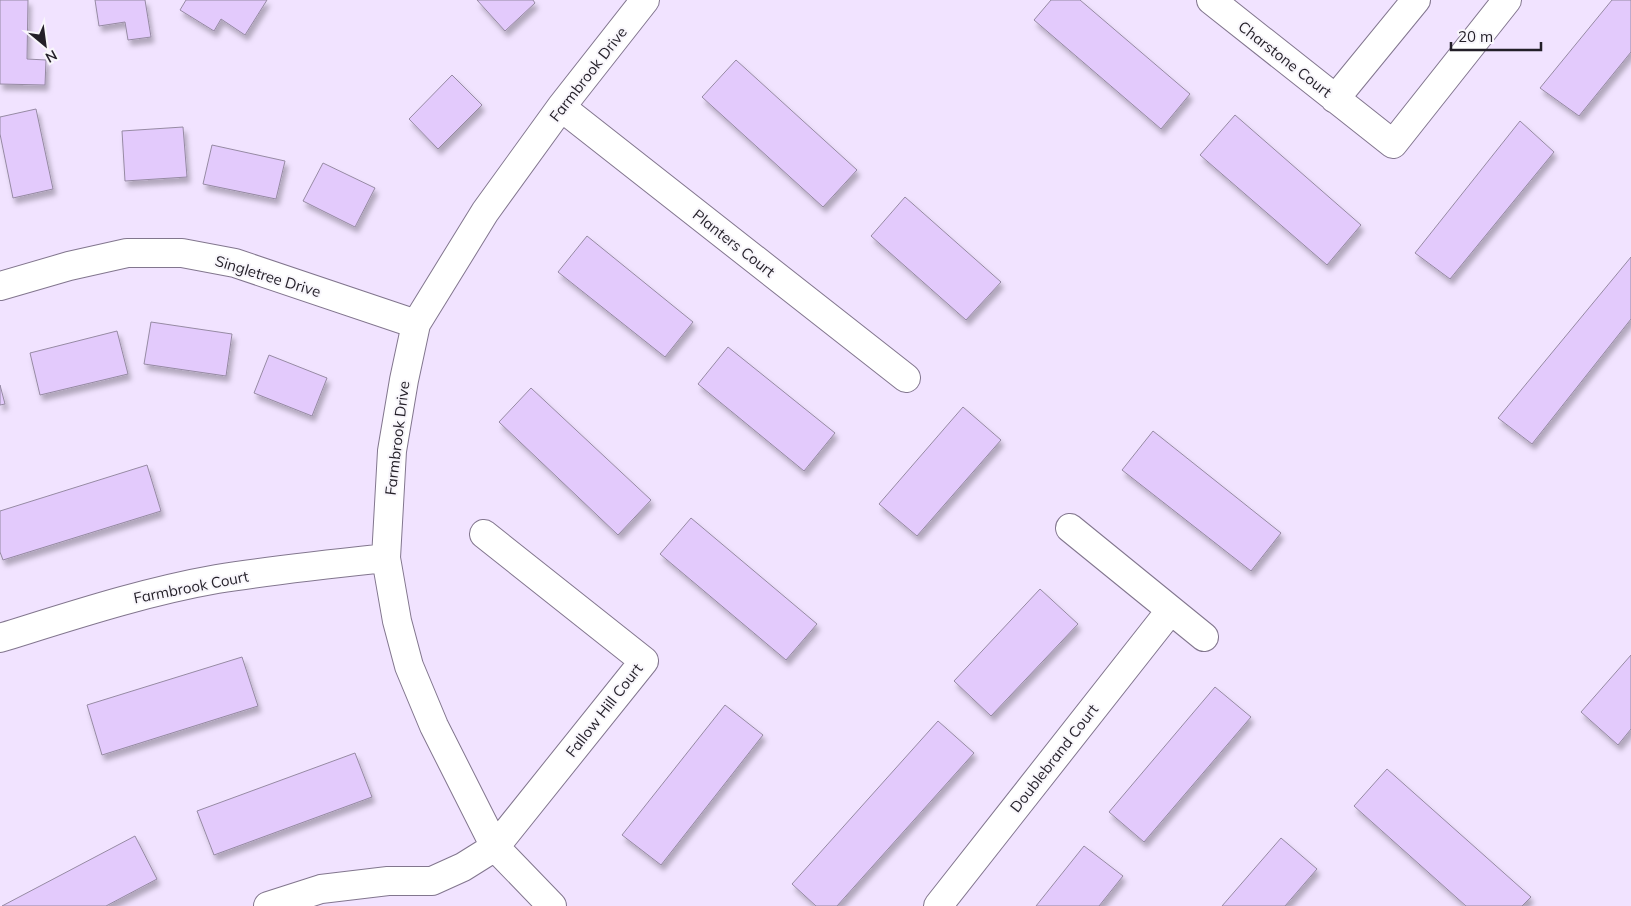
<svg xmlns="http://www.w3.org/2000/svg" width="1631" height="906" viewBox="0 0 1631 906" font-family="Mulish,sans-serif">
	<defs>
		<filter id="shadow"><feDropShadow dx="3" dy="5.5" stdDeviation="2.5" flood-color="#0004"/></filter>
	</defs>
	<rect width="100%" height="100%" fill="#f1e3ff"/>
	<path fill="#e3cafc" stroke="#968aa3" filter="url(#shadow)" d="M0,0H28L27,59L46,60L45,85L0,84Z
		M95,0H145L151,37L128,40L125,22L99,26Z
		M186,0H267L245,35L221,19L214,31L180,10Z
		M477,0H533L535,3L505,31Z
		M1051,0H1080L1190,94L1161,129L1034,20Z
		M1612,0H1631V52L1579,116L1540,88Z
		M736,60L857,170L823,207L702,97Z
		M452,75L482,105L438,149L409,119Z
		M36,109L53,189L13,198L0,134V117Z
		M1235,115L1361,225L1327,265L1200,155Z
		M1520,121L1554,152L1450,279L1415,253Z
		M183,127L187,177L125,181L122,131Z
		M212,145L285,161L276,199L203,184Z
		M323,163L375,188L355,227L303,201Z
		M905,197L1001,282L966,320L871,236Z
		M587,236L693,322L665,357L558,272Z
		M1631,257V319L1532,444L1498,418Z
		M151,322L232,334L226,376L144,364Z
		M117,331L128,374L40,395L30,353Z
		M728,347L835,433L804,471L698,384Z
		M269,355L327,378L312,416L254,393Z
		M0,385L5,404L0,405Z
		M531,388L651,500L618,535L499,422Z
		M963,407L1001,440L917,536L879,504Z
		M1153,431L1281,533L1251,571L1122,470Z
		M147,465L161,511L3,560L0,552V511Z
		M691,518L817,624L786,660L660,554Z
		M1040,589L1078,624L991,716L954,681Z
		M1631,655V729L1618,745L1581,712Z
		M242,657L258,706L102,755L87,705Z
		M1215,687L1251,717L1144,842L1109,812Z
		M725,705L763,735L661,865L622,835Z
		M938,721L974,753L837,906H816L792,884Z
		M355,753L372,797L214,855L197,811Z
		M1387,769L1531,897L1522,906H1466L1354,806Z
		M135,836L157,879L106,906H2Z
		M1281,838L1317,869L1285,906H1222Z
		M1084,846L1123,876L1099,906H1036Z"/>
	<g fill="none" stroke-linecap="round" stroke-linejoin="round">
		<defs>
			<path id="street" d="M1211,0L1393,144L1507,0
				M1335,99L1416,0
				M561,107L906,378
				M0,286L69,266L127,253H182L235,263L416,324
				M1070,528L1204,637
				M0,638C71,616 143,592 217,579C273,570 330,564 386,558
				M268,906L321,889L388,881H432L463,867L495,847L644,661L484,534
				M552,906L495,847L434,726L409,666L397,621L386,558L392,451L404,380L416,324L485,212L561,107L645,0
				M938,906L1170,611"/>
		</defs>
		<use href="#street" stroke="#82768e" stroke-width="30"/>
		<use href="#street" stroke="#fff" stroke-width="28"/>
	</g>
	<g text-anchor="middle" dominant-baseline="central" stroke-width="4" stroke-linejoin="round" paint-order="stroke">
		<g font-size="15" fill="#231f28" stroke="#f8f6fb">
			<text transform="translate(1285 59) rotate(38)">Charstone Court</text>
			<text transform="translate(588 74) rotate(-52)">Farmbrook Drive</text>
			<text transform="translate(734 243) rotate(38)">Planters Court</text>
			<text transform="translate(268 276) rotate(17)">Singletree Drive</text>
			<text transform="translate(397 438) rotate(-83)">Farmbrook Drive</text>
			<text transform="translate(191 587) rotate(-11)">Farmbrook Court</text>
			<text transform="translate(604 710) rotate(-52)">Fallow Hill Court</text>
			<text transform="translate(1054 758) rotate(-52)">Doublebrand Court</text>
		</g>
	</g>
	<g transform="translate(45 45) rotate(151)" stroke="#f8f6fb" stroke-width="4" paint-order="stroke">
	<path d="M0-4L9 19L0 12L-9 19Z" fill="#231f28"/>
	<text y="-8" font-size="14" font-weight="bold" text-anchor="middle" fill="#231f28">N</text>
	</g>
	<path d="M1451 42v8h90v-8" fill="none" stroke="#231f28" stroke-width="2.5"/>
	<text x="1458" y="42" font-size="15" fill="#231f28" stroke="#f8f6fb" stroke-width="4" paint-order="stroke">20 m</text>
</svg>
